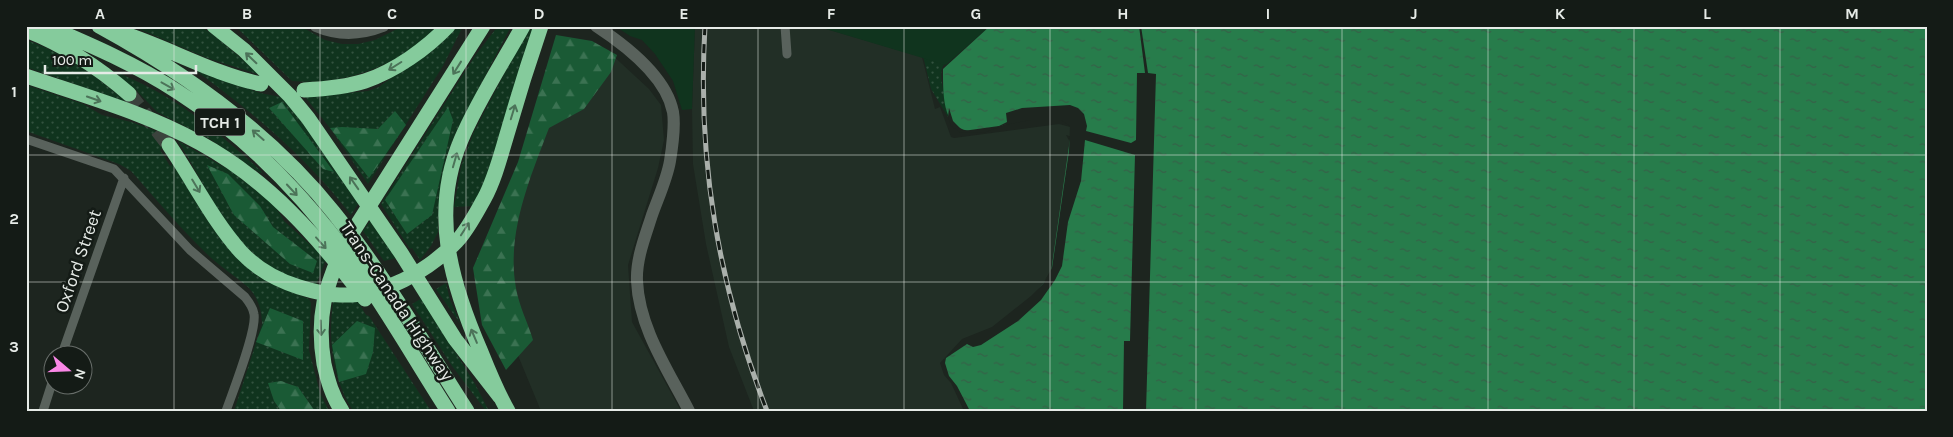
<svg xmlns="http://www.w3.org/2000/svg" width="1953" height="437" viewBox="0 0 1953 437" font-family="Karla,sans-serif">
	<defs>
		<pattern id="grass-dots" width="8" height="8" patternUnits="userSpaceOnUse" patternTransform="scale(1.25)"><rect width="8" height="8" fill="#10341e"/><path d="M2 2h.1M6 6h.1" fill="none" stroke="#33523f" stroke-width="1.8" stroke-linecap="round"/></pattern>
		<pattern id="forest-firs" width="22" height="20" patternUnits="userSpaceOnUse" patternTransform="scale(1.25)"><rect width="22" height="20" fill="#1a5a35"/><path d="M5 1l3.5 6h-7zM16 11l3.5 6h-7z" fill="#3b7252"/></pattern>
		<pattern id="water-ripples" width="26" height="14" patternUnits="userSpaceOnUse" patternTransform="scale(1.25)"><rect width="26" height="14" fill="#277c4b"/><path d="M2 4q2-2 4 0t4 0M15 11q2-2 4 0t4 0" fill="none" stroke="#366148"/></pattern>
	</defs>
	<rect width="100%" height="100%" fill="#1d251f"/>
	<path fill="#222f26" d="M695,26H816L922,57L935,109L940,107L951,137L954,138L1059,124L1131,143L1135,155L1066,135L1071,144L1054,265L1043,284L954,386L967,411H754L729,347L706,244L693,164L692,109Z
		M564,42L609,52L649,89L661,105L664,140L658,168L628,265L632,322L681,411H541L488,283Z"/>
	<path fill="url(#grass-dots)" d="M132,26H200L215,36L261,75L207,58Z
		M235,26H300L325,40L342,44H358L375,40L403,26H437C402,65 344,86 292,81Z
		M456,26H463L443,66L368,184L330,128L305,97L368,91L379,87L448,35Z
		M498,26H511L455,134L446,157L442,179L438,210V232L431,246L420,260L412,248L410,249L381,204L475,56Z
		M529,26H536L486,180L474,206L454,207L461,167L473,134Z
		M26,40C64,53 94,75 125,100L123,101L26,67Z
		M923,56H951C948,60 943,64 942,69C938,81 949,102 948,117L931,89Z
		M197,68L260,93L281,97L297,115L359,202L351,215C307,158 254,113 196,71Z
		M114,70C128,78 142,83 156,91C195,112 229,142 262,172L260,173L210,139L157,112L135,89L133,90Z
		M26,85L83,104L102,115L131,122L159,132L154,135L162,148L160,150L170,166L174,163L204,211L289,291L309,299L311,303L309,350L320,393L329,411H315C302,392 294,377 269,383L274,401L281,411H234L262,324C262,310 258,298 249,288C236,276 220,267 207,254C180,228 156,199 131,171L119,164L26,131Z
		M178,141L231,171L274,204L284,221L326,259L316,285C294,279 271,271 255,255C221,225 202,179 178,141Z
		M371,220L396,258L384,261L363,231Z
		M446,283L450,300L461,325L436,289Z
		M422,298L475,384L489,411H486L452,366L412,304Z
		M357,300L366,315L369,316L431,411H353C332,377 328,341 333,302Z"/>
	<path fill="url(#forest-firs)" d="M556,35L592,41L617,55L611,72L584,109L549,128C530,178 506,234 516,288C519,306 528,323 533,340L506,370L482,325L473,268L518,162Z
		M282,102L334,172L323,169L269,108Z
		M448,107L453,120L432,215L407,234L385,200Z
		M395,111L406,125L369,178L330,128L342,127L378,129Z
		M207,165L228,174L260,206L273,227L317,261L313,273L290,264L234,215Z
		M270,308L303,321V360L256,342Z
		M357,321L375,328L373,352L366,374L339,382L332,345Z
		M281,381L298,387L315,411H281L274,401L268,383Z"/>
	<path fill="#10341e" d="M615,26H695L692,109L682,110L673,81L655,54L642,40L630,36Z
		M816,26H990L946,65Z"/>
	<path fill="url(#water-ripples)" d="M990,26H1927V411H967L954,386L947,377L944,359L964,341L993,329L1029,300L1043,284L1051,272L1072,125L1066,119C1054,118 1042,116 1031,117C1017,119 1004,126 990,129C943,140 943,105 943,69Z"/>
	<path fill="#1d251f" d="M1139,26H1141L1148,73L1156,74L1146,411H1123L1124,341H1130L1135,155L1085,140L1081,181L1068,222L1062,266L1055,280L1041,300L1018,321L981,345L973,347L967,344L946,358L945,363L949,376L957,386L970,411H964L951,383L944,375L940,363L962,339L992,327L1031,296L1043,284L1052,268L1069,151L1070,126L1061,120H1031L1004,125L986,132L961,133L951,126L948,117L949,108L953,121L963,131L999,126L1007,122L1006,113L1022,108L1070,105L1078,108L1084,114L1087,126L1086,131L1131,143L1136,140L1137,73H1145Z"/>
	<g fill="none" stroke-linecap="round" stroke-linejoin="round">
		<path stroke="#3b433d" stroke-width="15" stroke-dasharray="15 8" stroke-linecap="butt" d="M129,94L169,145"/>
		<path stroke="#59625c" stroke-width="9" d="M785,26L787,54
			M26,139L114,169L190,250L245,297C249,302 253,307 254,314C257,331 233,391 226,411
			M62,354L124,178
			M43,411L52,383"/>
		<path stroke="#59625c" stroke-width="12" d="M316,26C339,36 360,35 383,26
			M596,26C625,45 666,76 673,112C675,124 672,149 670,161C667,179 658,198 652,215C645,237 636,259 637,281C639,328 668,370 689,411"/>
		<path stroke="#85cb9c" stroke-width="15" d="M46,26C91,45 137,65 178,92C248,137 308,200 356,267C389,313 417,363 448,411
			M99,26C187,74 271,134 334,213C384,275 424,344 467,411
			M214,26L244,50L290,96L308,118L401,253L455,339L500,397
			M26,30C64,45 98,67 129,94
			M122,33C169,48 213,74 261,84
			M26,76C85,96 146,113 200,143C268,180 319,238 365,299
			M304,90C324,89 346,87 365,81C395,71 426,49 448,26
			M169,145C193,180 213,221 241,252C257,269 277,280 299,287C312,291 326,295 340,295C383,297 428,271 457,241C468,229 476,213 484,199C495,179 501,154 508,131C518,96 529,61 541,26
			M342,411C332,396 328,381 324,364C316,317 325,286 345,244L483,26
			M508,411C497,392 489,372 481,352C451,283 430,213 461,140C478,100 502,64 523,26"/>
		<defs>
			<path id="rail" d="M705,26C697,161 718,284 767,411"/>
		</defs>
		<use href="#rail" stroke="#aab0ab" stroke-width="5"/>
		<use href="#rail" stroke="#141b16" stroke-width="3" stroke-dasharray="9" stroke-linecap="butt"/>
	</g>
	<defs><path id="oneway-shaft" d="M-6 0H5M1.5-3L5.5 0L1.5 3" fill="none" stroke-width="1.6" stroke-linecap="round" stroke-linejoin="round" transform="scale(1.25)"/></defs>
	<g stroke="#4c7359">
		<use href="#oneway-shaft" transform="translate(251 58) rotate(-136)"/>
		<use href="#oneway-shaft" transform="translate(395 66) rotate(148)"/>
		<use href="#oneway-shaft" transform="translate(457 68) rotate(122)"/>
		<use href="#oneway-shaft" transform="translate(168 86) rotate(29)"/>
		<use href="#oneway-shaft" transform="translate(94 99) rotate(19)"/>
		<use href="#oneway-shaft" transform="translate(513 112) rotate(-73)"/>
		<use href="#oneway-shaft" transform="translate(258 135) rotate(-139)"/>
		<use href="#oneway-shaft" transform="translate(455 160) rotate(-74)"/>
		<use href="#oneway-shaft" transform="translate(354 183) rotate(-125)"/>
		<use href="#oneway-shaft" transform="translate(196 186) rotate(59)"/>
		<use href="#oneway-shaft" transform="translate(292 190) rotate(47)"/>
		<use href="#oneway-shaft" transform="translate(465 229) rotate(-57)"/>
		<use href="#oneway-shaft" transform="translate(321 243) rotate(48)"/>
		<use href="#oneway-shaft" transform="translate(321 328) rotate(88)"/>
		<use href="#oneway-shaft" transform="translate(474 336) rotate(-113)"/>
	</g>
	<path fill="none" stroke="#e6ebe7" stroke-width="1" stroke-opacity="0.55" d="M174,26V411M320,26V411M466,26V411M612,26V411M758,26V411M904,26V411M1050,26V411M1196,26V411M1342,26V411M1488,26V411M1634,26V411M1780,26V411M26,155H1927M26,282H1927"/>
	<g text-anchor="middle" dominant-baseline="central" stroke-width="5" stroke-linejoin="round" paint-order="stroke">
		<rect fill="#141b16" stroke="#a7ada8" stroke-width="1" x="195" y="108.5" width="50" height="27" rx="4"/>
		<g font-size="16" font-weight="bold" fill="#e6ebe7">
			<text x="220" y="122">TCH 1</text>
		</g>
		<g font-size="18" fill="#e6ebe7" stroke="#141b16">
			<text transform="translate(78 261) rotate(-71)">Oxford Street</text>
			<text transform="translate(397 301) rotate(56)">Trans-Canada Highway</text>
		</g>
	</g>
	<rect width="1953" height="437" fill="none" stroke="#141b16" stroke-width="55"/>
	<g transform="translate(68 370) rotate(109)"><circle r="24" fill="#141b16" stroke="#686e6a"/>
	<path d="M0-4L9 19L0 12L-9 19Z" fill="#fa87e6"/>
	<text y="-8" font-size="14" font-weight="bold" text-anchor="middle" fill="#e6ebe7">N</text>
	</g>
	<path d="M45 65v8h151v-8" fill="none" stroke="#e6ebe7" stroke-width="2.5"/>
	<text x="52" y="65" font-size="15" fill="#e6ebe7" stroke="#141b16" stroke-width="4" paint-order="stroke">100 m</text>
	<rect x="28" y="28" width="1898" height="382" fill="none" stroke="#e6ebe7" stroke-width="2"/>
	<g font-size="16" text-anchor="middle" font-weight="bold" fill="#e6ebe7">
		<text x="100" y="19">A</text>
		<text x="247" y="19">B</text>
		<text x="392" y="19">C</text>
		<text x="539" y="19">D</text>
		<text x="684" y="19">E</text>
		<text x="831" y="19">F</text>
		<text x="976" y="19">G</text>
		<text x="1123" y="19">H</text>
		<text x="1268" y="19">I</text>
		<text x="1414" y="19">J</text>
		<text x="1560" y="19">K</text>
		<text x="1707" y="19">L</text>
		<text x="1852" y="19">M</text>
		<text x="14" y="97">1</text>
		<text x="14" y="224">2</text>
		<text x="14" y="352">3</text>
	</g>
</svg>
